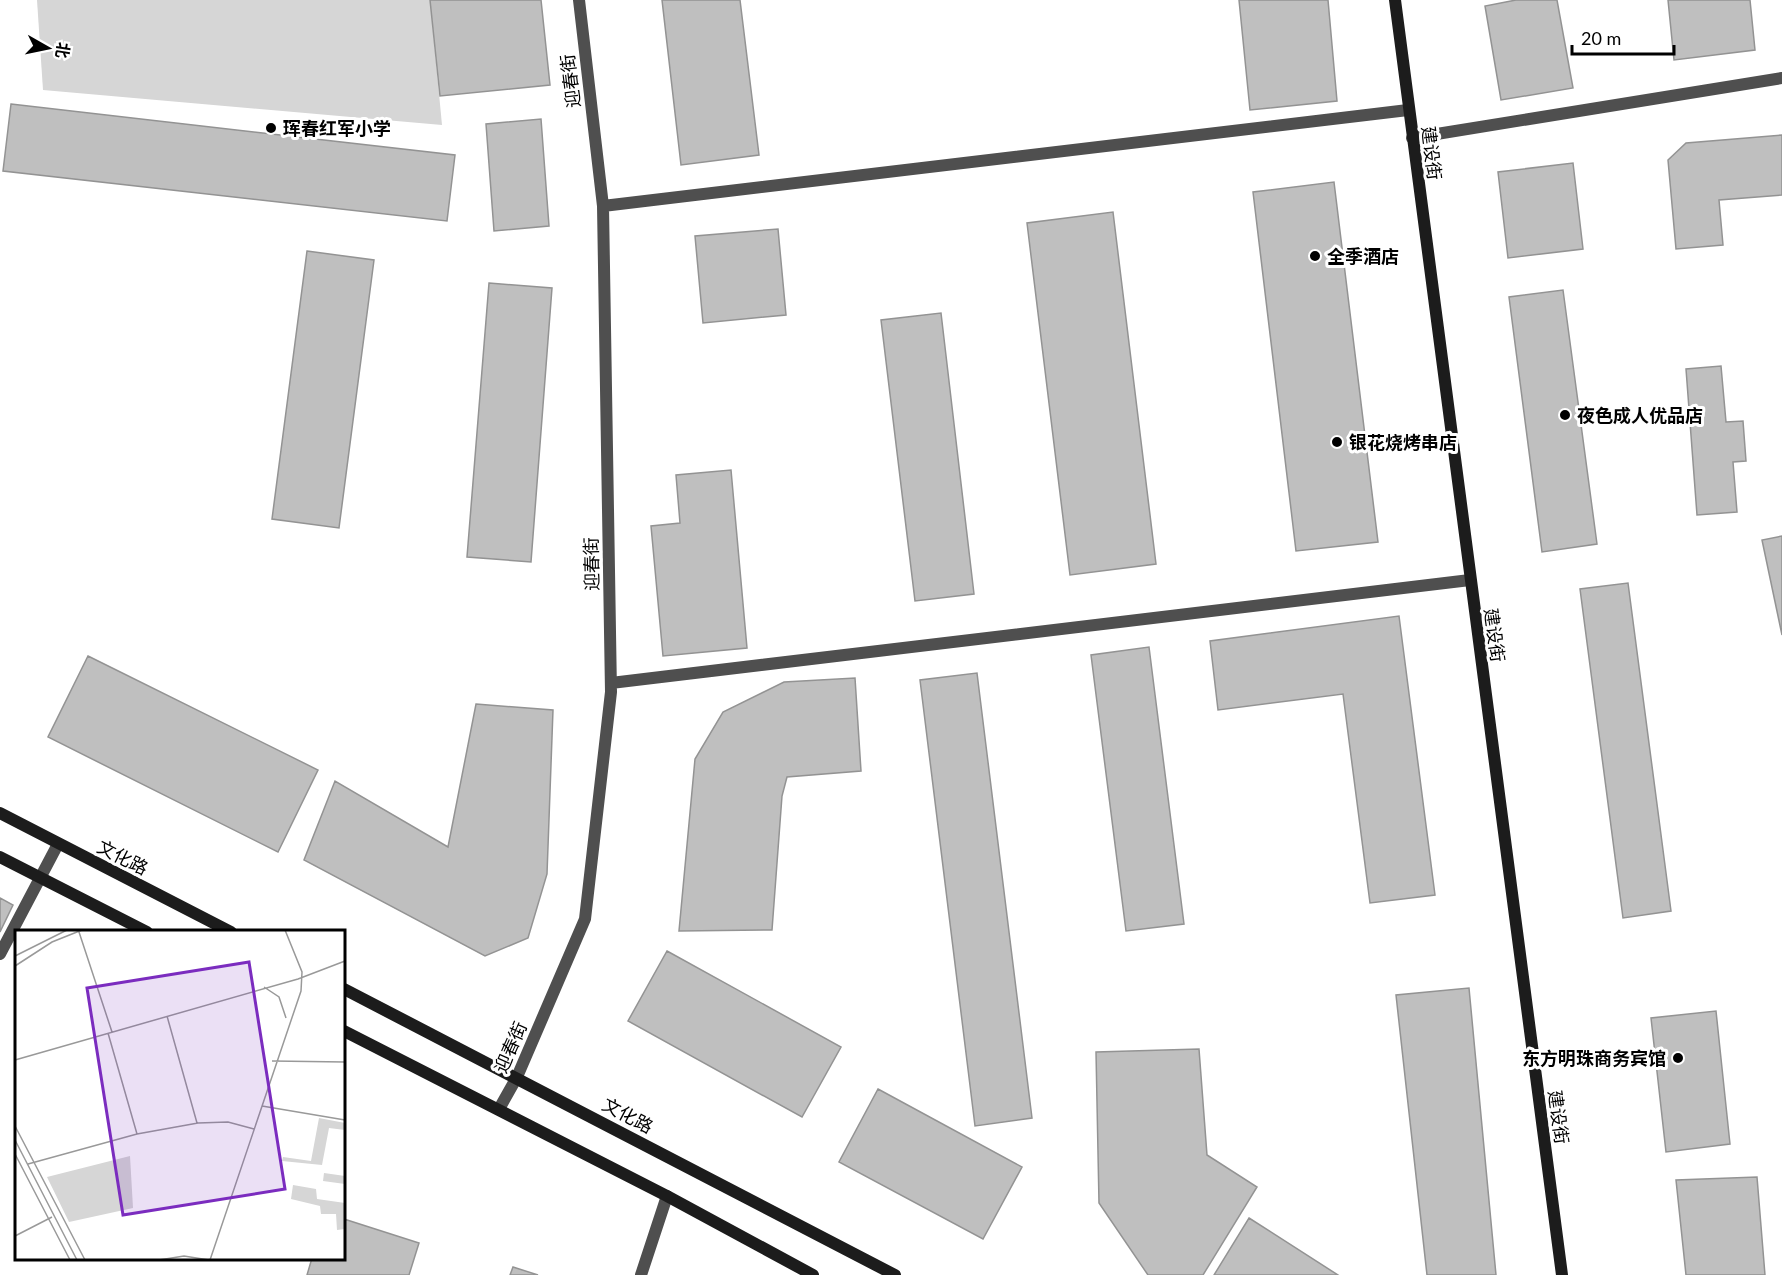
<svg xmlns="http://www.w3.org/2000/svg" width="1782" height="1275" viewBox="0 0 1782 1275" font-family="Lato,'Noto Sans SC',sans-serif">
	<rect width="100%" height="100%" fill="#fff"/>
	<path fill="#d6d6d6" d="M37,0H430L442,125L43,90Z"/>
	<path fill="#bfbfbf" stroke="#939393" stroke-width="1.5" d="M430,0H541L550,85L440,96Z
		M662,0H740L759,155L681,165Z
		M1239,0H1328L1337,101L1250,110Z
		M1516,0H1557L1573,88L1501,100L1485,6Z
		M1668,0H1750L1755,50L1674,60Z
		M11,104L455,155L447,221L3,171Z
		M541,119L549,226L494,231L486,124Z
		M1782,135V195L1719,200L1723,245L1676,249L1668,160L1686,143Z
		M1573,163L1583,249L1508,258L1498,172Z
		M1334,182L1378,542L1296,551L1253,192Z
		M1113,212L1156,564L1070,575L1027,223Z
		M778,229L786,315L703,323L695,236Z
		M307,251L374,260L339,528L272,519Z
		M489,283L552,288L531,562L467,557Z
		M1563,290L1597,544L1542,552L1509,297Z
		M941,313L974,594L915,601L881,320Z
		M1721,366L1726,422L1743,421L1746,461L1733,462L1737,512L1697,515L1686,369Z
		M731,470L747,648L663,656L651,526L680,523L676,475Z
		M1782,536V635L1762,540Z
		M1628,583L1671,911L1623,918L1580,589Z
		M1399,616L1435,895L1370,903L1343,694L1218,710L1210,641Z
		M1149,647L1184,924L1126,931L1091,655Z
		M88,656L318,770L278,852L48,737Z
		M977,673L1032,1118L975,1126L920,680Z
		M855,678L861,771L787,777L782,796L772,930L679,931L695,759L723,712L784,682Z
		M476,704L553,710L547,874L528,938L485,956L304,860L335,781L448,847Z
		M0,898L13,905L0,932Z
		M667,951L841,1047L802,1117L628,1021Z
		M1469,988L1496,1275H1427L1396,995Z
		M1716,1011L1730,1144L1666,1152L1651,1018Z
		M1199,1049L1207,1155L1257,1187L1203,1275H1148L1099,1203L1096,1052Z
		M878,1089L1022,1167L983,1239L839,1162Z
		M1757,1177L1765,1275H1686L1676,1180Z
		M1249,1218L1338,1275H1214Z
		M344,1219L419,1243L409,1275H307L312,1258H344Z
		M513,1267L538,1275H510Z"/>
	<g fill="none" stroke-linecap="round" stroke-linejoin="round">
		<path stroke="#4f4f4f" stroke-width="12" d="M0,954L58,844"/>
		<path stroke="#4f4f4f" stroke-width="12" d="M1412,138L1782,78
			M603,206L1408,110
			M611,683L1470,580
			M499,1109L517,1077L585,919L611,692L603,206L579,0
			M641,1275L667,1196"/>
		<path stroke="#1c1c1c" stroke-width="12" d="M1395,0L1562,1275
			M0,813L231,932
			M0,857L147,932
			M344,989L895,1275
			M344,1031L667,1196L813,1275"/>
	</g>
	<g fill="#000" stroke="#fff" stroke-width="2">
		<circle cx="271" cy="128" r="6"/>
		<circle cx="1315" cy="256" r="6"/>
		<circle cx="1565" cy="415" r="6"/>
		<circle cx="1337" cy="442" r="6"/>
		<circle cx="1678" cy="1058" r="6"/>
	</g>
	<g text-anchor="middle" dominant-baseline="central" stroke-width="6" stroke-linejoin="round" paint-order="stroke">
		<g font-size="18" fill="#000" stroke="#fff">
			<text transform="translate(570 81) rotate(-97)">迎春街</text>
			<text transform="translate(1432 153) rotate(83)">建设街</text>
			<text transform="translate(591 564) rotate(-91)">迎春街</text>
			<text transform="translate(1495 635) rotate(82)">建设街</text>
			<text transform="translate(123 857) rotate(27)">文化路</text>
			<text transform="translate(510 1047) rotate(-66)">迎春街</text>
			<text transform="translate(628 1115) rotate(28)">文化路</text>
			<text transform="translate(1559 1117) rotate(82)">建设街</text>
		</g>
		<g font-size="18" font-weight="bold" fill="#000" stroke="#fff" text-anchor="start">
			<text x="283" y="128">珲春红军小学</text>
			<text x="1327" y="256">全季酒店</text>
			<text x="1577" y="415">夜色成人优品店</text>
			<text x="1349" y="442">银花烧烤串店</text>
			<text x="1666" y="1058" text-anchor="end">东方明珠商务宾馆</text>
		</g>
	</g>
	<g transform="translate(15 930)">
		<rect width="330" height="330" fill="#fff"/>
		<path d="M304,188L330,193V200L314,198L307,235L267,231L268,227L296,231ZM115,226L118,278L54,292L32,247ZM309,243L330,246V254L308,251ZM278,255L301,259L302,269L330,273V299L322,300L321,284H306L305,276L276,269Z" fill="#d6d6d6"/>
		<path fill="none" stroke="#999" stroke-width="1.5" d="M64,2L97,102M0,26L52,0M0,36L37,12L67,0M249,57L264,67L271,88M152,86L182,193M93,103L122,204M0,130L283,49L330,31M257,131L330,132M247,176L330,190M0,196L70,330M0,210L62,330M0,224L55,330M13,234L122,204L183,193L213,192L239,199M0,306L37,287M144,330L169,326L194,330M195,330L286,61L287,42L270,0"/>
		<path fill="#7b2cbf" fill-opacity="0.15" stroke="#7b2cbf" stroke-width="3" d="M234,32L270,259L108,285L72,58Z"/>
		<rect width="330" height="330" fill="none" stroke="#000" stroke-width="3"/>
	</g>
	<g transform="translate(48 48) rotate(99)" stroke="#ffffff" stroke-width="4.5" paint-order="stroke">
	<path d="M0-4.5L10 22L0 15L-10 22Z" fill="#000000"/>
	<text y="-9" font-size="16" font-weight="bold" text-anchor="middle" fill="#000000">北</text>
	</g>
	<path d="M1572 45v9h102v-9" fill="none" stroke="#000000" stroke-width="3"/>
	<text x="1581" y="45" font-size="18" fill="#000000" stroke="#ffffff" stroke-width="4.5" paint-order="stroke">20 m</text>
</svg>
